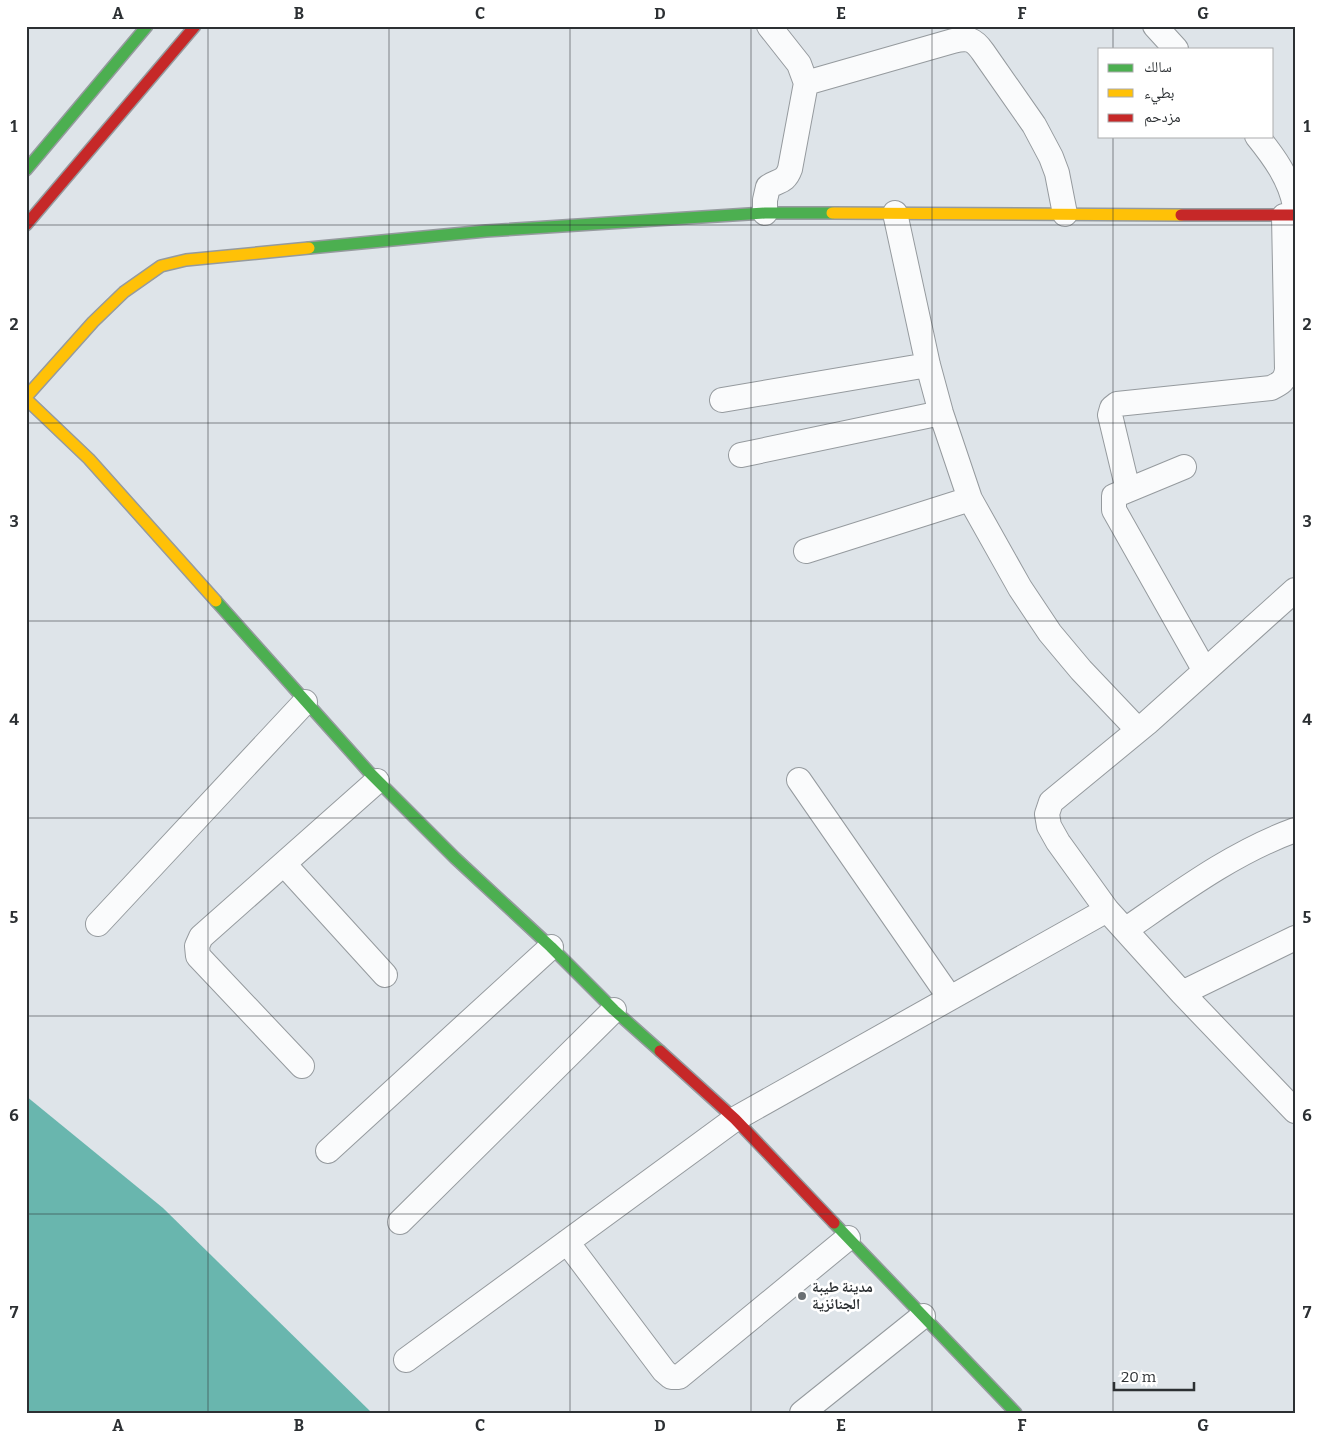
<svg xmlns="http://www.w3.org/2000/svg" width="1321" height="1439" viewBox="0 0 1321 1439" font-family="Bitter,'Noto Naskh Arabic',serif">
	<rect width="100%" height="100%" fill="#dee4e9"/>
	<path fill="#69b6ae" d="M26,1096L163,1208L372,1413H26Z"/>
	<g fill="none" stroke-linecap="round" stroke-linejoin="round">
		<defs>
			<path id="street" d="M1155,26L1176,49
				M806,83L953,41C968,37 974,39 983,52L1034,125L1051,157L1057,173L1065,214
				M1257,136C1274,157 1290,179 1295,206
				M765,213V200L768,187C778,180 785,183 790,169L806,83L799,64L769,26
				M895,213L928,365L941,413L970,499L1020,588L1050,633L1081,670L1138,730
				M722,400L928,365
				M741,455L941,413
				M1184,467L1114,496V510L1205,671
				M1128,490L1110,415L1112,408L1117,404L1271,388C1281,383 1285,381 1287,370L1284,216
				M806,551L970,499
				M1295,590L1147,723L1051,802L1047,814L1049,826L1058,842L1107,910L1182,993L1295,1111
				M799,780L950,998
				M284,864L385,975
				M98,924L305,702
				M1125,930C1179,893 1232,853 1295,830
				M1182,993L1295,938
				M302,1066L198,956L197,946L201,937L377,781
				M328,1151L551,947
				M400,1222L614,1010
				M567,1242L664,1371L671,1377H679L848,1238
				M406,1360L735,1119L1107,910
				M802,1413L923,1316"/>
			<path id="fast" d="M26,170L147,26
				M309,248L486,231L765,213H832
				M216,601L368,771L455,858L551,947L614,1010L660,1051
				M834,1223L1016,1413"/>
			<path id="slow" d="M832,213L1181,215
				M26,397L93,322L124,292L161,266L186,260L309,248
				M26,399L89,459L216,601"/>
			<path id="jam" d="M1181,215H1295
				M26,225L195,26
				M660,1051L735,1119L834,1223"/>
		</defs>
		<use href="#street" stroke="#959a9e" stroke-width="26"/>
		<use href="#fast" stroke="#959a9e" stroke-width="14"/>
		<use href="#slow" stroke="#959a9e" stroke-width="14"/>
		<use href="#jam" stroke="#959a9e" stroke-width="14"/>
		<use href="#street" stroke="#fafbfc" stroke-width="24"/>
		<use href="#fast" stroke="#4caf50" stroke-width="11"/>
		<use href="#slow" stroke="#ffc107" stroke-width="11"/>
		<use href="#jam" stroke="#c62828" stroke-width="11"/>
	</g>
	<path fill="none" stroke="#2c3033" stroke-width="1" stroke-opacity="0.55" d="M208,26V1413M389,26V1413M570,26V1413M751,26V1413M932,26V1413M1113,26V49M1113,136V1413M26,225H1295M26,423H1295M26,621H1295M26,818H1295M26,1016H1295M26,1214H1295"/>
	<circle fill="#6a6f73" stroke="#fff" stroke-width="2" cx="802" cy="1296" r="5"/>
	<g text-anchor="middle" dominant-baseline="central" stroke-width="5" stroke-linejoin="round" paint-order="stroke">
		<g font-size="15" font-weight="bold" fill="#2c3033" stroke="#fff" text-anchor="start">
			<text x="812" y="1287">مدينة طيبة<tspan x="812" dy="17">الجنائزية</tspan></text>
		</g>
	</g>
	<rect width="1321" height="1439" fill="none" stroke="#ffffff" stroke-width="55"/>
	<rect x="1098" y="48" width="175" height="90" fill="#ffffff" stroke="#abacad"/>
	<rect x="1108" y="64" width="25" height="8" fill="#4caf50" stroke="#abacad"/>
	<text x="1144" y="72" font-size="15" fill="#2c3033">سالك</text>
	<rect x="1108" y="89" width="25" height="8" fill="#ffc107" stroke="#abacad"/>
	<text x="1144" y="98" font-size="15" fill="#2c3033">بطيء</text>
	<rect x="1108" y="114" width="25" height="8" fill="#c62828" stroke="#abacad"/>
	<text x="1144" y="122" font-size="15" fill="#2c3033">مزدحم</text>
	<path d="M1114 1382v8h80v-8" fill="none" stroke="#2c3033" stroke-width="2.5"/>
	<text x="1121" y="1382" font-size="15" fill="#2c3033" stroke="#ffffff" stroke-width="4" paint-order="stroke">20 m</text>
	<rect x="28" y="28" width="1266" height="1384" fill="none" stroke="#2c3033" stroke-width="2"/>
	<g font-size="16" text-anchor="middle" font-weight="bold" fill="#2c3033">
		<text x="118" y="19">A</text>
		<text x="299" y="19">B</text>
		<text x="480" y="19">C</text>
		<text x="660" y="19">D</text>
		<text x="841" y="19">E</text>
		<text x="1022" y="19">F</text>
		<text x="1203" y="19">G</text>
		<text x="14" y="132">1</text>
		<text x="1307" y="132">1</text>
		<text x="14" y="330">2</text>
		<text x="1307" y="330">2</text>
		<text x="14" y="527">3</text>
		<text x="1307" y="527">3</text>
		<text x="14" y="725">4</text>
		<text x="1307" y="725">4</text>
		<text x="14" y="923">5</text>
		<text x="1307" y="923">5</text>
		<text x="14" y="1121">6</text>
		<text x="1307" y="1121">6</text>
		<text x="14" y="1318">7</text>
		<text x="1307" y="1318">7</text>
		<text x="118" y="1431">A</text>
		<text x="299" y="1431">B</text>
		<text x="480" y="1431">C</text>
		<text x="660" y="1431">D</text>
		<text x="841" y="1431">E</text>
		<text x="1022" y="1431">F</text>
		<text x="1203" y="1431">G</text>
	</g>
</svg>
